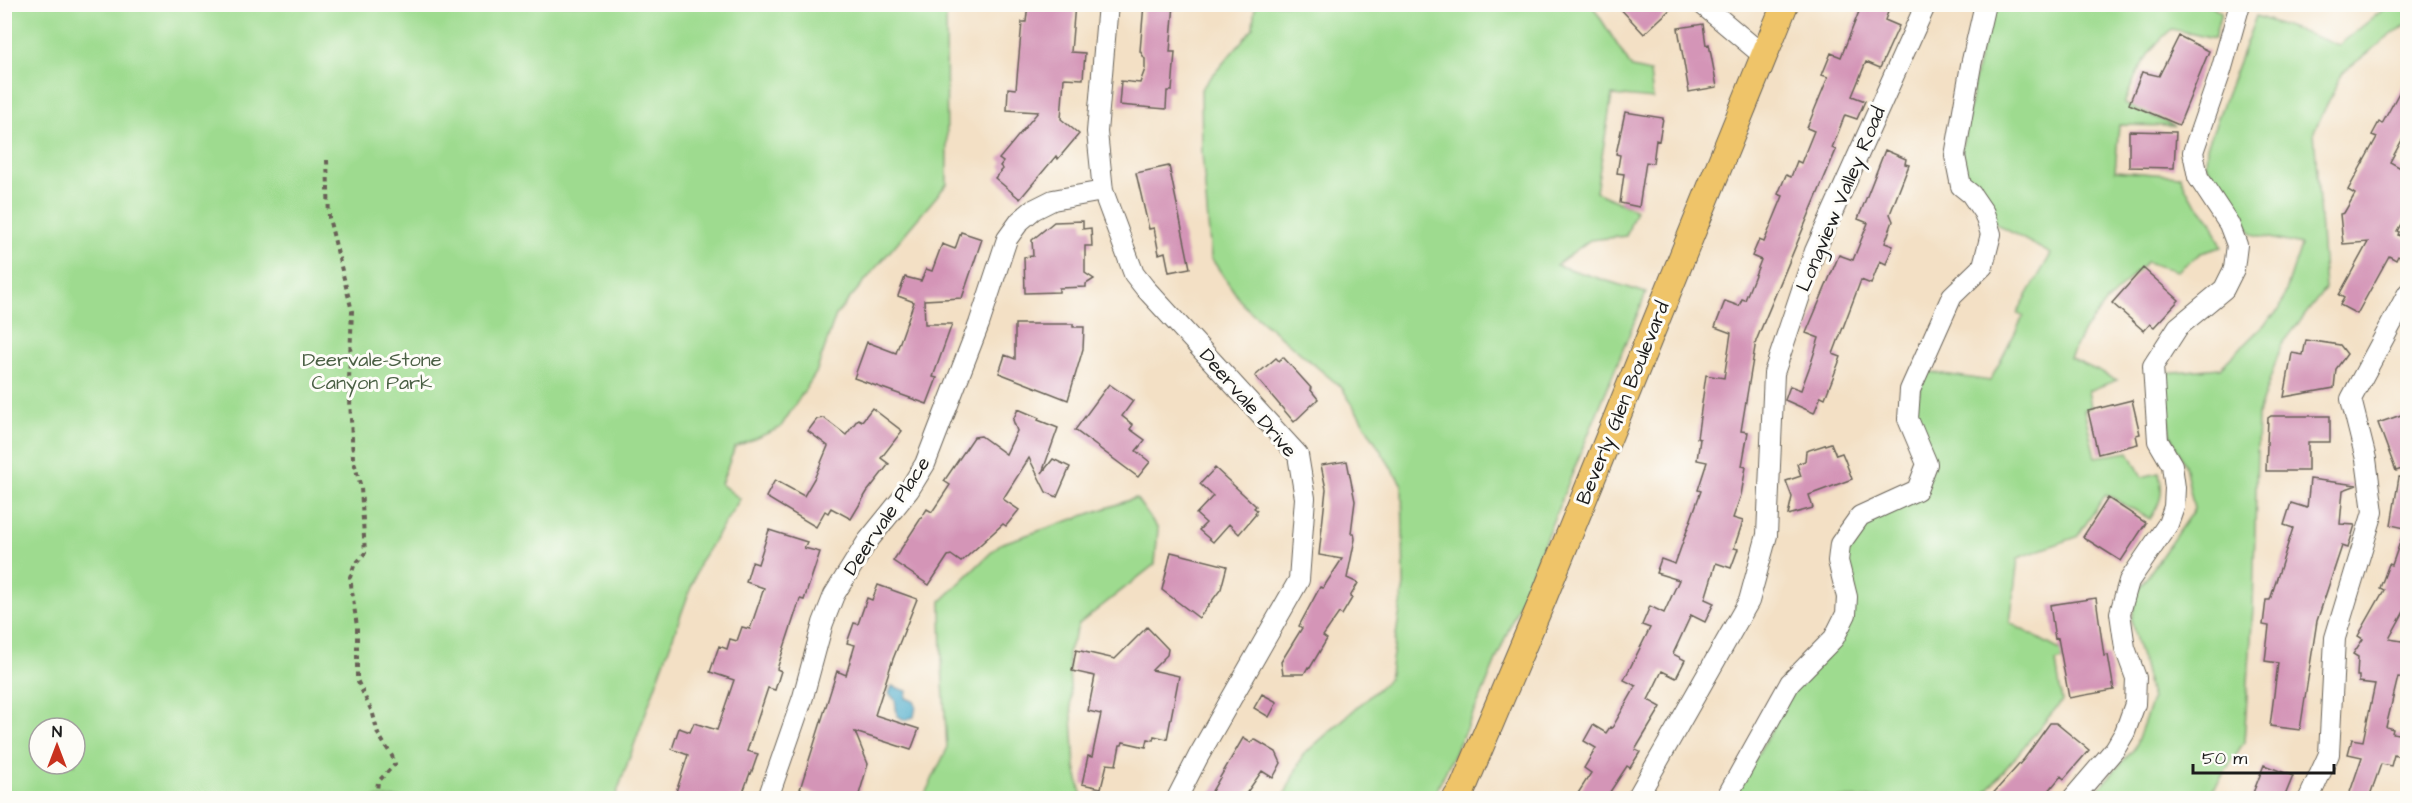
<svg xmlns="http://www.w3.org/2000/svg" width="2412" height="803" viewBox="0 0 2412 803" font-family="'Architects Daughter',sans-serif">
	<rect width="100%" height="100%" fill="#fdfcf7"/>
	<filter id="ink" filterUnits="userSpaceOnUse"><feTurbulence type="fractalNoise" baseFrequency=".0167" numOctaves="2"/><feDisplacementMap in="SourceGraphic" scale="12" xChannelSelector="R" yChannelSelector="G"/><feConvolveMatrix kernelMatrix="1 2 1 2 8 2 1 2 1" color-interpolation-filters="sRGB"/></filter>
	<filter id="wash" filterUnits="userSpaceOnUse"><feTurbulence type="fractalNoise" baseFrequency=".008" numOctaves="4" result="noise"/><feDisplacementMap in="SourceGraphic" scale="24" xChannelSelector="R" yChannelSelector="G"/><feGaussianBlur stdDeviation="1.35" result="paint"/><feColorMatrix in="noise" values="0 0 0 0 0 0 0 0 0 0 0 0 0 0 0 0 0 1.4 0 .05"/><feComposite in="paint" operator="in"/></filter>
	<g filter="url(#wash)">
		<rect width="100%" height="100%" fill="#f3e0c5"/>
		<path fill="#9edb8f" stroke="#5d7c56" stroke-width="1.5" fill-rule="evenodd" d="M5,4L946,5L947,184L836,315L816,373L780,428L735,447L721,484L740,499L700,562L615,798H5ZM39,728H75V764H39Z
			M1255,4L1592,5L1632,68L1650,72L1653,99L1612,95L1596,192L1636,210L1626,236L1590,240L1556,265L1646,293L1481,697L1433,798H1283L1303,755L1389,679L1404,585L1402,485L1342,388L1244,306L1211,258L1202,153L1201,89L1253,28Z
			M1989,5H2211L2221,12L2214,39L2172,29C2147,48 2135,76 2124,104L2175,126L2119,125L2115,171L2180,176L2190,196L2211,221L2222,247L2201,253L2177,271L2146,262L2106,303L2085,329L2070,358L2117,380L2088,391L2091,407L2084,410L2095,457L2129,452L2142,477L2159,473C2164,492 2161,503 2150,519L2106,494L2077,537L2018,558L2010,623L2058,649L2069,648L2071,657L2056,662L2062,701L1981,798H1733L1798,682L1835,648L1845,546L1867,518L1921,494L1914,414L1924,371L1990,381L2023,317L2017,313L2051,254L1996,224L1965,176L1960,157Z
			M2389,5H2407V23L2343,72L2314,131L2325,289L2281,346L2258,414L2253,608L2244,742L2208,798H2090L2134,749L2152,700L2131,620L2138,590L2194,509L2185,465L2170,435L2163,373L2220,368L2280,309L2301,245L2252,234L2206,164L2207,147L2256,16L2339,45Z
			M1136,498L1158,529L1155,564L1079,624L1068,653L1075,766L1082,798H923L947,749L942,665L941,601L1000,544Z"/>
		<path fill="#4cabcb" stroke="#346474" stroke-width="1.5" d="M892,686L907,691L906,698L914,701L916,706L914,717L905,720L897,716L895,700L889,693Z"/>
		<g id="blocks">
			<path fill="#d495b7" d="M1028,4H1075L1071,52L1085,53L1083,79L1064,78L1061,119L1079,134L1058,159L1056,156L1020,199L995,178L1003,169L1000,166L1003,162L999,159L1038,112L1007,110L1008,88L1016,89L1022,22H1026Z
				M1144,4H1174L1170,52H1175L1172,91H1167L1166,109L1119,105L1121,81L1140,83L1145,69V59L1140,51Z
				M1616,4H1676L1644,34Z
				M1862,4H1891L1885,20L1899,26L1880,68L1866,62L1852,96L1865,101L1857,119L1845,115L1832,148L1836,150L1756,341L1741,431L1748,432L1742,466L1746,467L1741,495L1733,518L1743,521L1734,548L1738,549L1731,568L1716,563L1705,599L1714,603L1705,622L1691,615L1673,654L1685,660L1676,678L1662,671L1648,700L1661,707L1635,750L1640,752L1630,768L1627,766L1606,798H1575L1591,773L1584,768L1596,748L1584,741L1593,725L1606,733L1610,727L1612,728L1636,686L1624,680L1650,628L1642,625L1650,606L1664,613L1679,580L1656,573L1661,559L1675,564L1701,491L1698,490L1707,462L1697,460L1700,439L1697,438L1706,375L1724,378L1731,333L1715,327L1725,301L1739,306L1742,299L1745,300L1761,260L1752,256L1759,240L1764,242L1783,196L1778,194L1786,175L1791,177L1797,161L1801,163L1814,131L1807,128L1828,77L1822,75L1831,53L1841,57Z
				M1703,24L1706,45L1709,44L1717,87L1689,92L1678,28Z
				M2179,36L2209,51L2179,125L2129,104L2142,72L2159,76Z
				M2408,76V129L2390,162L2408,172V212L2397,231L2399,232L2398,235L2408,240V246L2401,258L2398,256L2396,260L2389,256L2357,314L2340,305L2344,298L2339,295L2368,242L2343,244L2340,214L2344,213L2355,194L2348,190L2377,137L2372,135L2379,122L2382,124Z
				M1625,112L1663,118L1659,141L1656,140L1653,163L1646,162L1639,207L1620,203L1624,174L1617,173L1620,155L1616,154Z
				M2129,131L2176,132L2174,168L2129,167Z
				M1885,150L1906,159L1905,164L1909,165L1890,214L1893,221L1885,243L1893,246L1886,264L1880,261L1871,284L1861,280L1833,354L1841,357L1825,398L1821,396L1814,413L1785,400L1790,386L1801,390L1811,363L1819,338L1806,333L1839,255L1853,260L1868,223L1858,219Z
				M1169,166L1190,268L1169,272L1165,252L1159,254L1154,228L1149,229L1136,173Z
				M1083,221V229L1091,228L1092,246H1085V273L1094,279L1086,284V287L1059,288V292L1025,293L1024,257L1033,256L1032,240L1054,222Z
				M961,232L982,239L962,298L924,300L925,324H952L933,377L937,378L927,404L854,378L867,342L896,353L914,302L898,296L905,277L921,281L926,269L932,271L942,244L955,249Z
				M2143,268L2179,300L2154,327L2150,324L2144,331L2112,303Z
				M1015,324H1073V327H1084L1083,349L1068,400L999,373L1005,355L1015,359Z
				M2306,340L2340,345L2347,354L2336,369L2334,388L2284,397L2292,353L2303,355Z
				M1283,357L1311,388L1310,389L1318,399L1294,422L1255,376L1276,358L1279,361Z
				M1109,384L1133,401L1122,416L1133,425L1130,429L1145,440L1136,451L1150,462L1138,477L1075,430Z
				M2132,400L2140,434L2136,435L2138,444L2098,454L2088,411Z
				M872,408L902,431L881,458L889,464L867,492L851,519L831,508L828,513L825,511L816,527L766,497L775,480L804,496L815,477L828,446L808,431L817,419L824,418L846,435L858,419L862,421Z
				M1018,409L1039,418L1038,420L1058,428L1042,473L1053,459L1070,467L1057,497L1046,492L1029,458L1003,499L1019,510L1006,526L1003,524L961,562L951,555L948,556L929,585L893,561L927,509L932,512L950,485L944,481L974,437L981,436L1006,454L1017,431L1013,420Z
				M2401,415L2408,434V467L2396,471L2378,423Z
				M2271,416H2330V442H2308V471H2266L2268,418Z
				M1831,443L1836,455L1842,453L1845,460L1852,479L1809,495L1813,508L1788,515L1792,497L1786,481L1801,476L1797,464L1805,461L1806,451Z
				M1347,461L1355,501L1351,533H1354L1355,539L1347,578L1358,583L1350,597L1352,598L1342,615L1339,613L1323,636L1327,639L1310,668L1308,667L1304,674H1283L1281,662L1302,628L1299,626L1320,587L1323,588L1342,559L1319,555L1326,489L1321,465Z
				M1215,468L1256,506L1254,508L1257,510L1255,513L1256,514L1239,534L1229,524L1213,542L1199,530L1206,523L1196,514L1213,496L1200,484Z
				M2399,477L2408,478V604L2389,639L2408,642V678L2398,677L2386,727L2393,729L2392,733L2404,735L2399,757L2394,755L2391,766L2381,764L2369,798H2348L2362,757L2348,754L2352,739L2363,741L2375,684L2359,682V676H2357L2358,657L2353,654L2363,639L2358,636L2384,590L2380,588L2389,564L2392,565L2405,528L2391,525Z
				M2310,479L2357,485L2343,490L2340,524L2355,525L2348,548L2342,546L2317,621L2300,730L2270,726L2278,663L2265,661L2269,626L2263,625L2266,600H2270L2293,528L2284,525L2291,503L2307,508Z
				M2108,498L2146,523L2121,561L2083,537Z
				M769,530L807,542L804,548L820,552L804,600L800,599L777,669L781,671L775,690L768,688L747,751L758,754L751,774L750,773L741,798H674L688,755L672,749L679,728L690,732L694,723L717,730L734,680L710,672L719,646L727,649L730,639L737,641L742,627L750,629L764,588L746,582L752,562L758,564Z
				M1171,552L1227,566L1221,589L1199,618L1162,590Z
				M878,585L917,599L893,659L875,715L919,729L911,750L855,732L868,764L858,798H828L800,789L837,671L846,675L855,645L847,643L854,623L858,624L867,598L872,600Z
				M2096,598L2104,656L2108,655L2114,690L2069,698L2058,638L2055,639L2050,605Z
				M1147,627L1168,649L1167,655L1152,670L1179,676L1167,739L1154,736L1153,740L1148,739L1146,747L1123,742L1122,745H1120L1116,765L1107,764L1101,788L1082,784L1088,756L1092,757L1101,714L1088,711L1095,676L1072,671L1076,650L1115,659Z
				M1262,694L1277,702L1269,717L1254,708Z
				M2050,723H2056L2089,750L2064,779L2061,776L2043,798H1989L2024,759Z
				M1243,738L1251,743L1254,739L1276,752L1281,763L1273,778L1262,771L1243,798H1208Z
				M2264,765L2293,776L2284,798H2251Z"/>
		</g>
	</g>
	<g filter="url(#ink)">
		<use href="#blocks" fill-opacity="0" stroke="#676157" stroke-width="1.5"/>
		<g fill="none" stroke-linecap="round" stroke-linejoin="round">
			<defs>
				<path id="minor" d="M1108,4L1097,132L1103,191L1134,274L1145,288L1298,455L1305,498L1299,580L1198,757L1177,798
					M1702,4L1765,57
					M768,798L803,697L823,623L834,595L867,542L909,490L925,464L979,324L1007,239L1020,221L1033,210L1053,200L1103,191
					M1637,798L1749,601L1767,535L1774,373L1815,251L1926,4
					M1726,798L1790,683L1834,638L1846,614L1847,597L1838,561L1840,544L1860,516L1917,490L1927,464L1908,419L1910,390L1952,296L1983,266L1991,234L1984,213L1971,194L1961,186L1955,156L1971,65L1985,4
					M2073,798L2115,749L2125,732L2135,704L2136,678L2125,648L2120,613L2129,581L2168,524L2174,507L2175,488L2172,465L2158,441L2153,366L2178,327L2224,289L2234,269L2237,245L2229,224L2198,177L2193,152L2221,71L2240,4
					M2309,798L2329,754L2335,638L2373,512L2366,459L2351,399L2408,293"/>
				<path id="major" d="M1456,798L1463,788L1543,599L1785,4"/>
			</defs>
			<use href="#minor" stroke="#676157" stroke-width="22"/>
			<use href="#major" stroke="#676157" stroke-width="28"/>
			<path stroke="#676157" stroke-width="4" stroke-dasharray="4.5 4.5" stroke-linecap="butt" d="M327,160L329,218L352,311L349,380L353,458L361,488L365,553L354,566L350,577L357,627V680L373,714L378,734L392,756L395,764L378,782L376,798"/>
			<use href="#minor" stroke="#fff" stroke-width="20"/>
			<use href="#major" stroke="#efc469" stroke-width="26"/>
		</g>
	</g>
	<g text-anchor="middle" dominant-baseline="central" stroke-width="6" stroke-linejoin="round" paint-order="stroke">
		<g font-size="20" fill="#1c1c1c" stroke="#fdfcf7">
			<text transform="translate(1841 199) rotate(-67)">Longview Valley Road</text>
			<text transform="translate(1248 403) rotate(49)">Deervale Drive</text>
			<text transform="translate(1623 403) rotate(-68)">Beverly Glen Boulevard</text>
			<text transform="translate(887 516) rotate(-56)">Deervale Place</text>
		</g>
		<g font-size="20" fill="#4a5f44" stroke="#fdfcf7">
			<text x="372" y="360">Deervale-Stone<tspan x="372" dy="23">Canyon Park</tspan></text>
		</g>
	</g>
	<rect width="2412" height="803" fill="none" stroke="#fdfcf7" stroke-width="24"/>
	<g transform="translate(57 746)"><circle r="28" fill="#fdfcf7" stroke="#a3a29f" stroke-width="1.5"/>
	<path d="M0-4.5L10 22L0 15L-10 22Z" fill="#c8321e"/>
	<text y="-9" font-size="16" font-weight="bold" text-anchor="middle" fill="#1c1c1c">N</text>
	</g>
	<path d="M2193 764v9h141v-9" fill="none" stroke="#1c1c1c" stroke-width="3"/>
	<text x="2202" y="764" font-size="18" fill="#1c1c1c" stroke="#fdfcf7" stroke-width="4.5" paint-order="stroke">50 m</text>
</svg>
